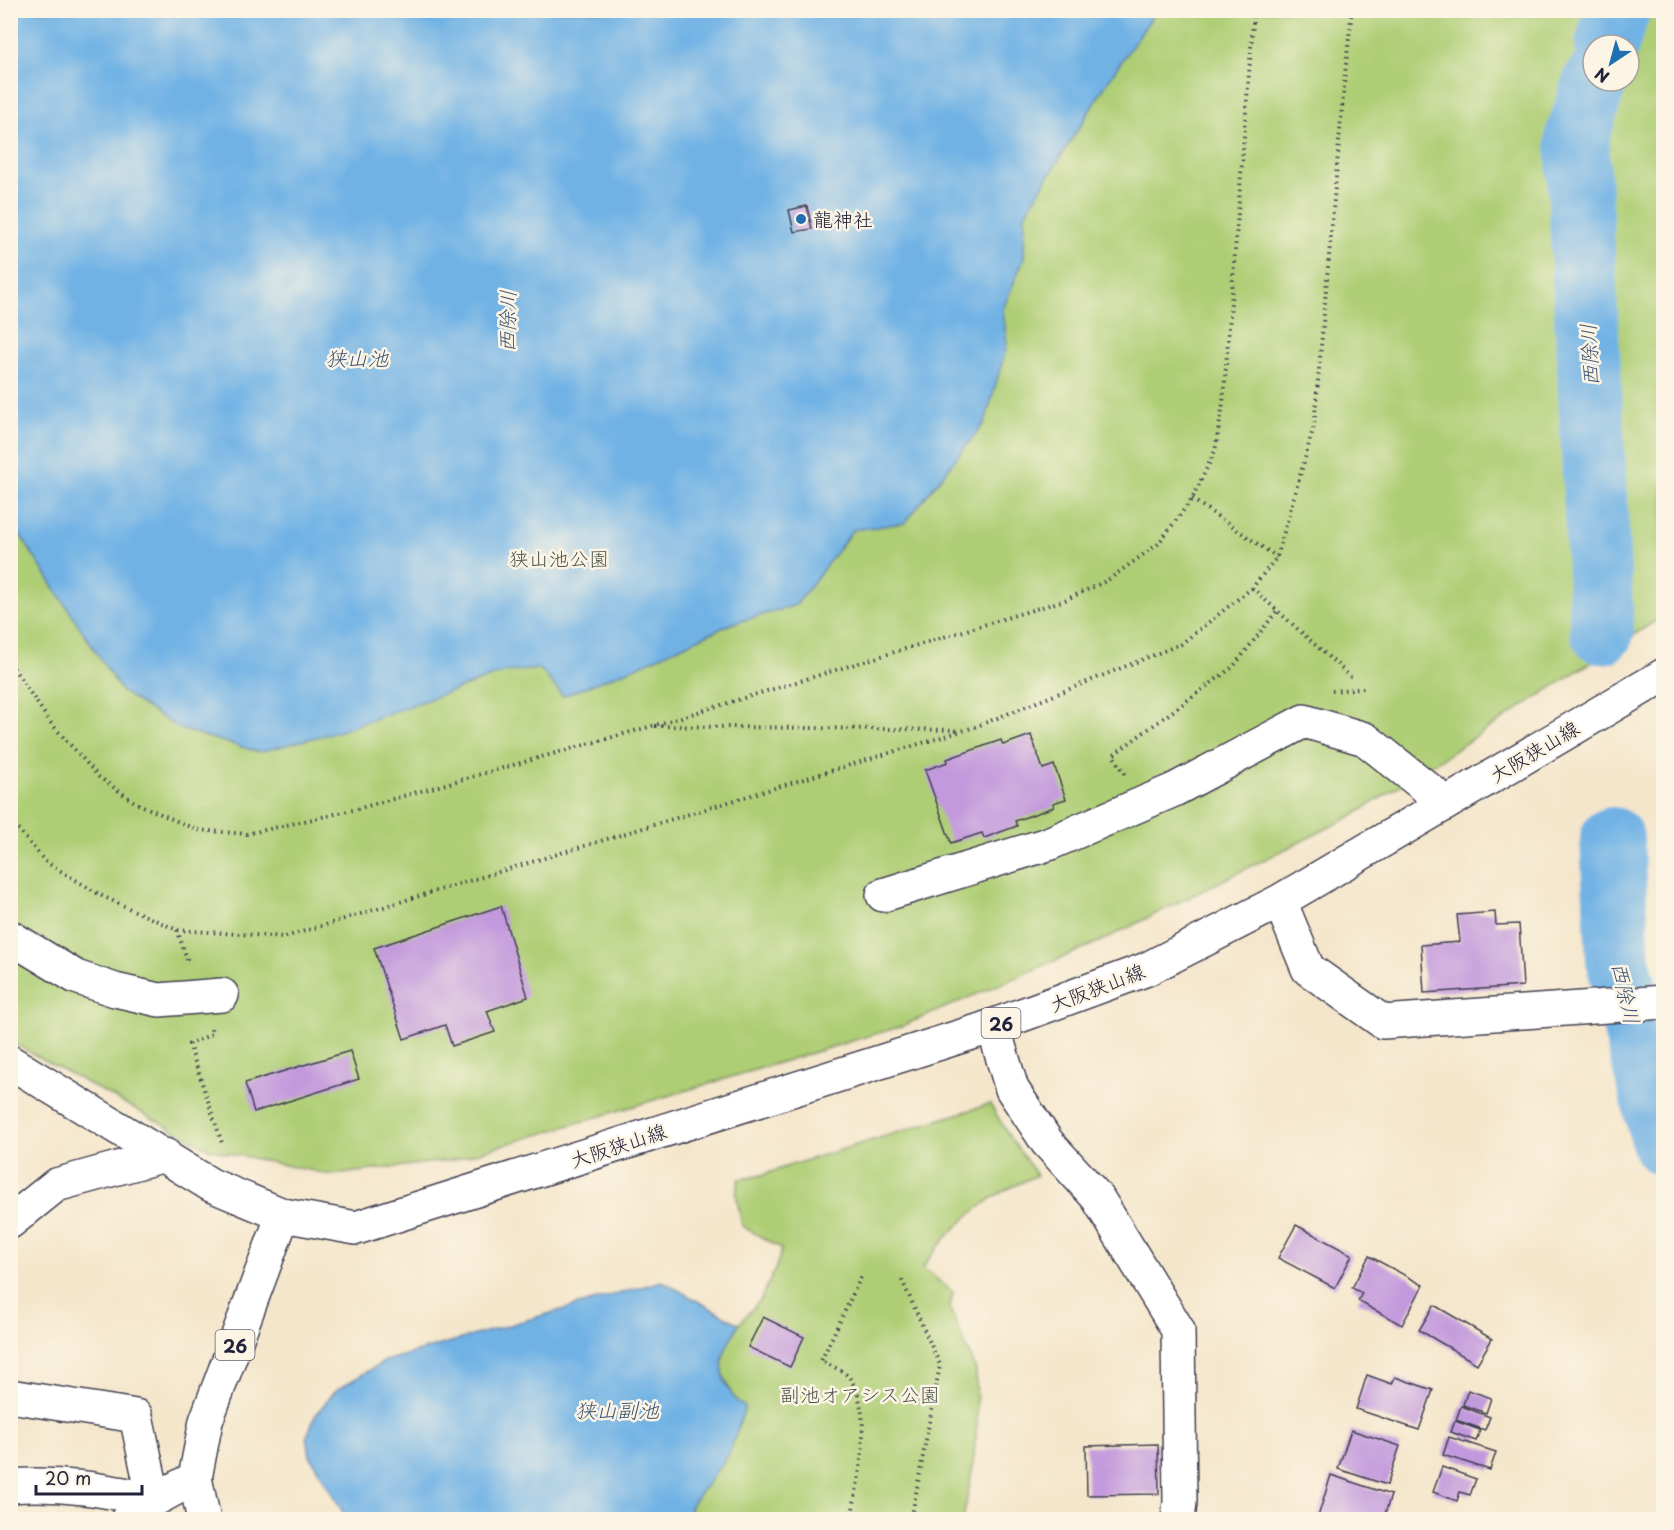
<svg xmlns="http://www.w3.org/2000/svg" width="1674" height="1530" viewBox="0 0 1674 1530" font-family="'Playpen Sans','Klee One',sans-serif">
	<rect width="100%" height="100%" fill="#fcf5e5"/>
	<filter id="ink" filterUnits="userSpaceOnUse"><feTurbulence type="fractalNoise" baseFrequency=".0167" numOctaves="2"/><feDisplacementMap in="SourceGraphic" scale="12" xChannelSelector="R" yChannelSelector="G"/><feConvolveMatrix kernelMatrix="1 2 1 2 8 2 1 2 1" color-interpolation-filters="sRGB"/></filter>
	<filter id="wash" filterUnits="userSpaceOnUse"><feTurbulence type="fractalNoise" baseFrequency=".008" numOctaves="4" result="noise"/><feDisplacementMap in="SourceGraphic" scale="24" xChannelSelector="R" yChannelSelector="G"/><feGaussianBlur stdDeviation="1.35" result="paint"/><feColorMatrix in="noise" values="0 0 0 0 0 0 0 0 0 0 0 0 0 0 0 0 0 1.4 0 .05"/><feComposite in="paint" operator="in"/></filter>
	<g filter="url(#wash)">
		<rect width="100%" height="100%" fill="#f4e6cb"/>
		<path fill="#aece75" stroke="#687858" stroke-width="1.5" fill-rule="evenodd" d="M10,11H1663V616L1354,815L1101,941L902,1026L453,1160L332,1175L209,1149L11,1042ZM1593,45H1629V81H1593Z
			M990,1104L1011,1139L1037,1175C1023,1182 1008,1188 995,1196C968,1214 940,1240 923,1268L953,1292L950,1308L976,1371L977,1422L973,1466L963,1519L688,1520L691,1505L729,1454L745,1407L735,1401L721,1370L725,1347L739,1324L760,1300L775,1270L782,1249L742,1226L736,1194L739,1179C761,1178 779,1168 801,1162C864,1143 927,1123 990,1104Z"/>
		<path fill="#71b2e5" stroke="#4a6a90" stroke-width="1.5" d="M11,11H1156L1110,78L1025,214L1024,258L1003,309L1007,345L985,422L905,523L853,530L796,605L731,624L636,667L563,696L540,669L505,672L340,731L259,752L180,729L122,692L11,521Z
			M662,1281L739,1324C726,1346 716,1360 727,1386C732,1396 735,1401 745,1407L729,1454L691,1505L688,1519H347L310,1456L307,1436L316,1414L336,1390L385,1361Z"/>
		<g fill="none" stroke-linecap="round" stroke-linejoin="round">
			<path stroke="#71b2e5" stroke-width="64" d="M1607,45L1618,10
				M1595,81L1577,137L1602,632
				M1612,839L1618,961L1664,1144"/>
		</g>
		<g id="blocks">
			<path fill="#c299dc" d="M807,206L812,229L794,232L789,210Z
				M1031,735L1043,769L1054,765L1066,799L1053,803L1054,807L1015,821L1017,826L984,838L982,833L951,843L925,770L948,762L947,759L1001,740L1003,745Z
				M501,906L528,997L487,1011L495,1032L452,1046L445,1025L404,1039L374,948Z
				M1495,912L1496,925L1519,924L1523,986L1424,993L1421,945L1460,942L1457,915Z
				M350,1051L359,1079L254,1112L245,1083Z
				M1296,1225L1352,1255L1335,1288L1278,1258Z
				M1369,1256L1423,1285L1402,1325L1358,1301L1362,1293L1352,1288Z
				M1434,1305L1492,1339L1477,1364L1419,1330Z
				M763,1317L804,1337L790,1367L748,1347Z
				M1367,1375L1392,1384L1395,1377L1433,1390L1419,1430L1356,1409Z
				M1468,1390L1491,1398L1486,1413L1463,1405Z
				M1461,1406L1490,1417L1485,1430L1456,1420Z
				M1455,1421L1480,1430L1476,1441L1451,1432Z
				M1351,1430L1400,1446L1387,1485L1338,1469Z
				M1449,1437L1496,1452L1490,1470L1443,1455Z
				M1158,1444L1159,1494L1087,1495L1086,1446Z
				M1442,1467L1476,1479L1470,1495L1460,1492L1457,1501L1433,1492Z
				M1331,1475L1391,1495L1383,1520H1317Z"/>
		</g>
	</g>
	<g filter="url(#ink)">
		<use href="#blocks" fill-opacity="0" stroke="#423f51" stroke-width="1.5"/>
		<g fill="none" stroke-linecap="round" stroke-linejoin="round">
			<defs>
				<path id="minor" d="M883,895L1048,844L1174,790L1304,721L1365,739L1446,803
					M10,937L76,977L115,990L159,1000L222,995
					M993,1026L1012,1089L1047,1142L1097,1197L1178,1330L1180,1502L1178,1520
					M10,1062L211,1185L283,1215
					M10,1222L56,1185L165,1155
					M10,1396L136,1416L154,1500C104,1490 61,1482 10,1486
					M195,1478L204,1520"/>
				<path id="major" d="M1280,901L1308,969L1383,1022L1664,1002
					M127,1520L154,1500L195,1478L206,1421L283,1215L356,1228L981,1030L1147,969L1280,901L1664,675"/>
			</defs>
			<use href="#minor" stroke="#423f51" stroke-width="36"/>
			<use href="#major" stroke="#423f51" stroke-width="36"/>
			<path stroke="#423f51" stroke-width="4" stroke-dasharray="1.5 4.5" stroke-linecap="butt" d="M1192,499L1277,557
				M1252,588L1351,677
				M10,663L50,722L99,777L136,803L197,830L247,834L357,809L652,726L1065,600L1108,580L1158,544L1192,499L1215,451L1223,404L1254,10
				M1332,691L1364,688
				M655,726L960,730
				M1125,774L1113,755L1233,667L1277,611
				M10,820L46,862L102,896L177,930L285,937L975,727L1181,644L1252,588L1277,557L1314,426L1345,74L1352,10
				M177,930L188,962
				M211,1029L212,1034L189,1044L223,1146
				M902,1280L940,1365L911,1520
				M851,1520C858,1478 875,1414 849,1377C843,1370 829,1365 821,1361L861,1277"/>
			<use href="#minor" stroke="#fff" stroke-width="33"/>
			<use href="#major" stroke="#fff" stroke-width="33"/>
		</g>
	</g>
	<circle fill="#1f6fb2" stroke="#fcf5e5" stroke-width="2" cx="801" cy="219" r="6"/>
	<g text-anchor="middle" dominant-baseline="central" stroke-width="5" stroke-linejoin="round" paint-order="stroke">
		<g fill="#fcf5e5" stroke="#63616e" stroke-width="1.5">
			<rect x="981.5" y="1008" width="39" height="30" rx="4.5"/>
			<rect x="215.5" y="1330" width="39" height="30" rx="4.5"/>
		</g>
		<g font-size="18" font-weight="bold" fill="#22223b">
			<text x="1001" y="1023">26</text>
			<text x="235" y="1345">26</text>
		</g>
		<g font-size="20" fill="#22223b" stroke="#fcf5e5" text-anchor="start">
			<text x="813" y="219">龍神社</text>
		</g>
		<g font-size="20" fill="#4c564c" stroke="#fcf5e5">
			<text x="559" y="558">狭山池公園</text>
			<text x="860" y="1394">副池オアシス公園</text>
		</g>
		<g font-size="20" fill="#22223b" stroke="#fcf5e5">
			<text transform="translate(1534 751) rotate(-31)">大阪狭山線</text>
			<text transform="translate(1097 987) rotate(-21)">大阪狭山線</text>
			<text transform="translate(618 1145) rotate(-18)">大阪狭山線</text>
		</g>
		<g font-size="21" font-style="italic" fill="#3e5476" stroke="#fcf5e5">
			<text transform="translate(506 321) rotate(-89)">西除川</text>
			<text transform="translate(1588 355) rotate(-93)">西除川</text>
			<text x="357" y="357">狭山池</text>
			<text transform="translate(1627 993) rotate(77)">西除川</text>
			<text x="617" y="1409">狭山副池</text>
		</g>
	</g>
	<rect width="1674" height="1530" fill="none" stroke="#fcf5e5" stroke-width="36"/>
	<g transform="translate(1611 63) rotate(216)"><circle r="28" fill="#fcf5e5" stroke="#a5a1a1" stroke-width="1.5"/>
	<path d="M0-4.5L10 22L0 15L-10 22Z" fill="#1f6fb2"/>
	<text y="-9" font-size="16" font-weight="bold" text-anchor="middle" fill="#22223b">N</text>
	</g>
	<path d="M36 1485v9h106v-9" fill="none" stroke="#22223b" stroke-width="3"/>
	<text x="45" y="1485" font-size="18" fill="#22223b" stroke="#fcf5e5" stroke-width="4.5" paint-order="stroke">20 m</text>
</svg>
